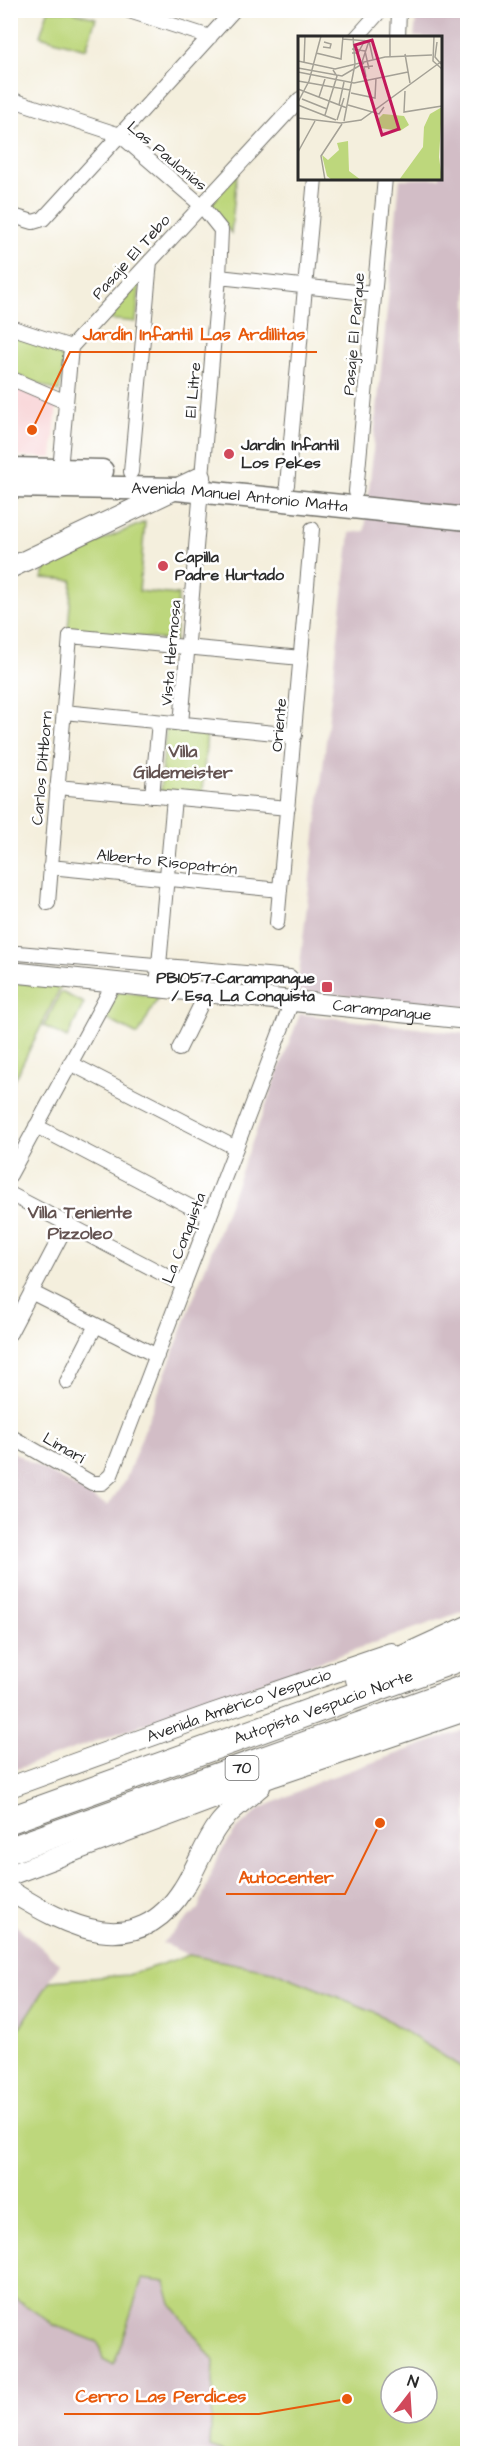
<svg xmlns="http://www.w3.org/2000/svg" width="478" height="2464" viewBox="0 0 478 2464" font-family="'Architects Daughter',sans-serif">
	<rect width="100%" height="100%" fill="#fff"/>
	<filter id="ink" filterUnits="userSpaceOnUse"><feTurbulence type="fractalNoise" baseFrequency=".0167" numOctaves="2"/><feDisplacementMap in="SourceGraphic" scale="12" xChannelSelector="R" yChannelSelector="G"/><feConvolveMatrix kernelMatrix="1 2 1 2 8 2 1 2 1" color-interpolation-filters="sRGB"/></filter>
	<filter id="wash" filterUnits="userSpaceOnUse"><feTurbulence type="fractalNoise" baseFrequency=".008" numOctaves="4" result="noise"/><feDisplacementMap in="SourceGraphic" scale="24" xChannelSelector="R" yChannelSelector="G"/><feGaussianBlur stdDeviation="1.35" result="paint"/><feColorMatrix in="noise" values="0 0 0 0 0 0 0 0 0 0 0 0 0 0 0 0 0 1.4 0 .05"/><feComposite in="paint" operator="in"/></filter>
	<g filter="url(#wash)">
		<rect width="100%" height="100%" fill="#f4efdd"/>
		<path fill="#f7cfd1" d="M10,384L57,404L52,458L11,456Z"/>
		<path fill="#d2bdc6" d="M417,11H467V1007L297,991L350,533L365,531L400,179L440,178V38L414,37Z
			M300,1014L467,1034V1610L11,1771V1451L108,1506L126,1479Z
			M467,1729V2071L375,2012L273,1971L189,1955L162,1943L198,1909L217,1858L236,1830L260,1809L320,1781Z
			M11,1921L60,1964L11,2042Z
			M142,2279L165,2282L171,2304L214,2361L210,2447L226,2453H11L10,2295L54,2325L98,2342L103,2359Z"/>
		<path fill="#bdd77c" stroke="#748154" stroke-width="1.5" fill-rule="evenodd" d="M48,11H70L96,18L86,49L40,36Z
			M237,173L231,233L209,206Z
			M140,282L136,322L106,319Z
			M10,331L66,352L59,392L11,373Z
			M145,522L139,591L178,595L175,641L68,629L72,580L42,578L48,563Z
			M166,728L207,732L202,795L160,791Z
			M11,982L61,986L11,1087Z
			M117,991L158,997L138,1035L104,1018Z
			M61,992L84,1003L67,1038L44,1026Z
			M189,1955L273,1971L375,2012L467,2071V2453H226L210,2447L214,2361L171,2304L165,2282L142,2279L114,2365L103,2359L98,2342L54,2325L11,2295V2042L50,1981L128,1975ZM391,2377H427V2413H391Z"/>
	</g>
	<g filter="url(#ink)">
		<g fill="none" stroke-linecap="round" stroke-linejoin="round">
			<defs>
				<path id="street" d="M126,10L210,37
					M356,38L381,10
					M398,38L399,10
					M10,99L120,135L201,205L221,230L219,277L181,724
					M10,215L33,222L43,219L234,10
					M219,277L374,294
					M10,327L71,347
					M10,378L66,402
					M60,470L71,347L300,99
					M131,472L150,261
					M287,485L315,178
					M356,492L385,178
					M64,712L295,735
					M57,787L288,808
					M152,796L159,722
					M50,867L280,890
					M48,903L70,636L301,658
					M277,923L312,529
					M18,953L290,977
					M157,987L174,798
					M179,1049L207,992
					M70,1063L236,1148
					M36,1126L210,1217
					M10,1175L114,983
					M10,1194L184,1285
					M31,1292L157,1356
					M10,1333L67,1224
					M67,1382L96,1325
					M10,1436L92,1483H102L111,1475L292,1001"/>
				<g id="secondary">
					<path d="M10,568L201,477"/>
					<path id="s1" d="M10,972L468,1019"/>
					<path id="s2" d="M10,1787L212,1714L391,1653"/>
					<path d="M10,1875L274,1776L468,1710"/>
					<path d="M10,1891C68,1927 136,1963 183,1889C197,1868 204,1844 219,1824C230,1810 246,1799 260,1787"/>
				</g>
				<g id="primary">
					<path d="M10,469L102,471"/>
					<path id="s3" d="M10,486L177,489L468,519"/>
				</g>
				<g id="highway">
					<path d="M359,1679L468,1629"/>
					<path id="s4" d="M10,1820L468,1655"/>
					<path d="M10,1850L468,1687"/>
				</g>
			</defs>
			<use href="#street" stroke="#717069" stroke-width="16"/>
			<use href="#secondary" stroke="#717069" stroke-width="22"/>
			<use href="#primary" stroke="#717069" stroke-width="25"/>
			<use href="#highway" stroke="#717069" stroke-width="28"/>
			<use href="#street" stroke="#fff" stroke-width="14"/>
			<use href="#secondary" stroke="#fff" stroke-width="20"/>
			<use href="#primary" stroke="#fff" stroke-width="22"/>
			<use href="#highway" stroke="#fff" stroke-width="26"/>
		</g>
	</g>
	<g fill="#d1495b" stroke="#fff" stroke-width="2">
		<circle cx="229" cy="454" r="6"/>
		<circle cx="163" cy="566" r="6"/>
		<rect x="321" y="981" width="12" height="12" rx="3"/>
	</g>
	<g text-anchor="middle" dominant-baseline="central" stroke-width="5" stroke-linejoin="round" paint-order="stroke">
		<rect fill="#fff" stroke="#6b6b6b" stroke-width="1.5" x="225.5" y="1756" width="33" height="24" rx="4.5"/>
		<g font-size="15" font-weight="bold" fill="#2b2b2b">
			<text x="242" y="1768">70</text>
		</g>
		<g font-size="16" fill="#2b2b2b" stroke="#fff">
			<text transform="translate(167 156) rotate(40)">Las Paulonias</text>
			<text transform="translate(131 257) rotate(-48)">Pasaje El Tebo</text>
			<text transform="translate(354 334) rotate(-85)">Pasaje El Parque</text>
			<text transform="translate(193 390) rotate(-85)">El Litre</text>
			<text stroke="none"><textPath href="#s3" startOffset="230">Avenida Manuel Antonio Matta</textPath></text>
			<text transform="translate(171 653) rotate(-85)">Vista Hermosa</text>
			<text transform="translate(279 725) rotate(-85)">Oriente</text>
			<text transform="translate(42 768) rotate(-85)">Carlos Dittborn</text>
			<text transform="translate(167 862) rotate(6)">Alberto Risopatrón</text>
			<text stroke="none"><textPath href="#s1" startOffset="374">Carampangue</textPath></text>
			<text transform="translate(184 1238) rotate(-69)">La Conquista</text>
			<text transform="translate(64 1448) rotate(30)">Limarí</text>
			<text stroke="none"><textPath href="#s2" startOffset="243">Avenida Américo Vespucio</textPath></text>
			<text stroke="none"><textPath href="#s4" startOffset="333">Autopista Vespucio Norte</textPath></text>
		</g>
		<g font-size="16" font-weight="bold" fill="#2b2b2b" stroke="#fff" text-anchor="start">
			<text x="241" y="445">Jardin Infantil<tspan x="241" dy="18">Los Pekes</tspan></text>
			<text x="175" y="557">Capilla<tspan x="175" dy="18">Padre Hurtado</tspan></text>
			<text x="315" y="978" text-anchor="end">PB1057-Carampangue<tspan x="315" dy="18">/ Esq. La Conquista</tspan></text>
		</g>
		<g font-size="18" font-weight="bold" fill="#645351" stroke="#fff">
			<text x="183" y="751">Villa<tspan x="183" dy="21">Gildemeister</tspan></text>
			<text x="80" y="1212">Villa Teniente<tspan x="80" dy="21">Pizzoleo</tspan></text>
		</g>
	</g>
	<g transform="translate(298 36)">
		<rect width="144" height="144" fill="#f4efdd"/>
		<path d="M144,71L141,121L144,144H101L125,111L126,91L132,78ZM85,78L106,80L111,89L102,95L82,92L80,83ZM50,105L51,135L63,144H34L29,140L24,119L30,124L41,114L39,107Z" fill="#bdd77c"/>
		<path fill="none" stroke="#a4a196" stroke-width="1.5" d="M55,0L57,28M136,0L135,25L144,33M44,3L71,5M71,5L75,23M139,6L137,21L143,28M25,11L32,12L33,8L26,6M54,13L67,15L71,33M18,17L43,23L45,0M54,17H60L67,4M107,18L112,47M92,21V0M0,25L37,33L87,21L134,19M64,26L71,5M6,27L7,0M0,32L44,40L66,27M0,36L56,47L110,36M68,41L66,31L75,30M0,45L52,54M0,53L49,72M107,55L106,76L144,70M53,57L77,62L78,42M21,61L27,43M4,63L29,73M0,66L11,45L23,0M0,69L38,84M41,69L46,46M50,69L81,78L86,71M27,79L39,40L35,34M0,82L43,87L63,84L144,25M39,84L46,62M46,85L57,28M0,116L17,85M27,144L23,120L44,88"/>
		<path fill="#c2185b" fill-opacity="0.15" stroke="#c2185b" stroke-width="3" d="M74,4L101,93L84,99L57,9Z"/>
		<rect width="144" height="144" fill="none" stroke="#2b2b2b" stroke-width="3"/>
	</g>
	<path fill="none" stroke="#e8590c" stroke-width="2" d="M32 430L70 352H317M380 1823L345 1894H226M347 2399L259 2414H64"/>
	<g fill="#e8590c" stroke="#fff" stroke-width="2">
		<circle cx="32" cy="430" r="6"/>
		<circle cx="380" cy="1823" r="6"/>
		<circle cx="347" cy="2399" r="6"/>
	</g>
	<g font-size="18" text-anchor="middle" font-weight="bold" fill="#e8590c" stroke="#fff" stroke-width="5" stroke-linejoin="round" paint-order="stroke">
		<text x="194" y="340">Jardín Infantil Las Ardillitas</text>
		<text x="286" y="1883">Autocenter</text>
		<text x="161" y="2402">Cerro Las Perdices</text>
	</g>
	<rect width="478" height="2464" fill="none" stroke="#fff" stroke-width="36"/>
	<g transform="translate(409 2395) rotate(17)"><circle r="28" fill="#ffffff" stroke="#aaaaaa" stroke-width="1.5"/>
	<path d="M0-4.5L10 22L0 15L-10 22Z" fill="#d1495b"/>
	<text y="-9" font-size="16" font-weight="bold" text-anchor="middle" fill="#2b2b2b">N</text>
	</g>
</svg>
